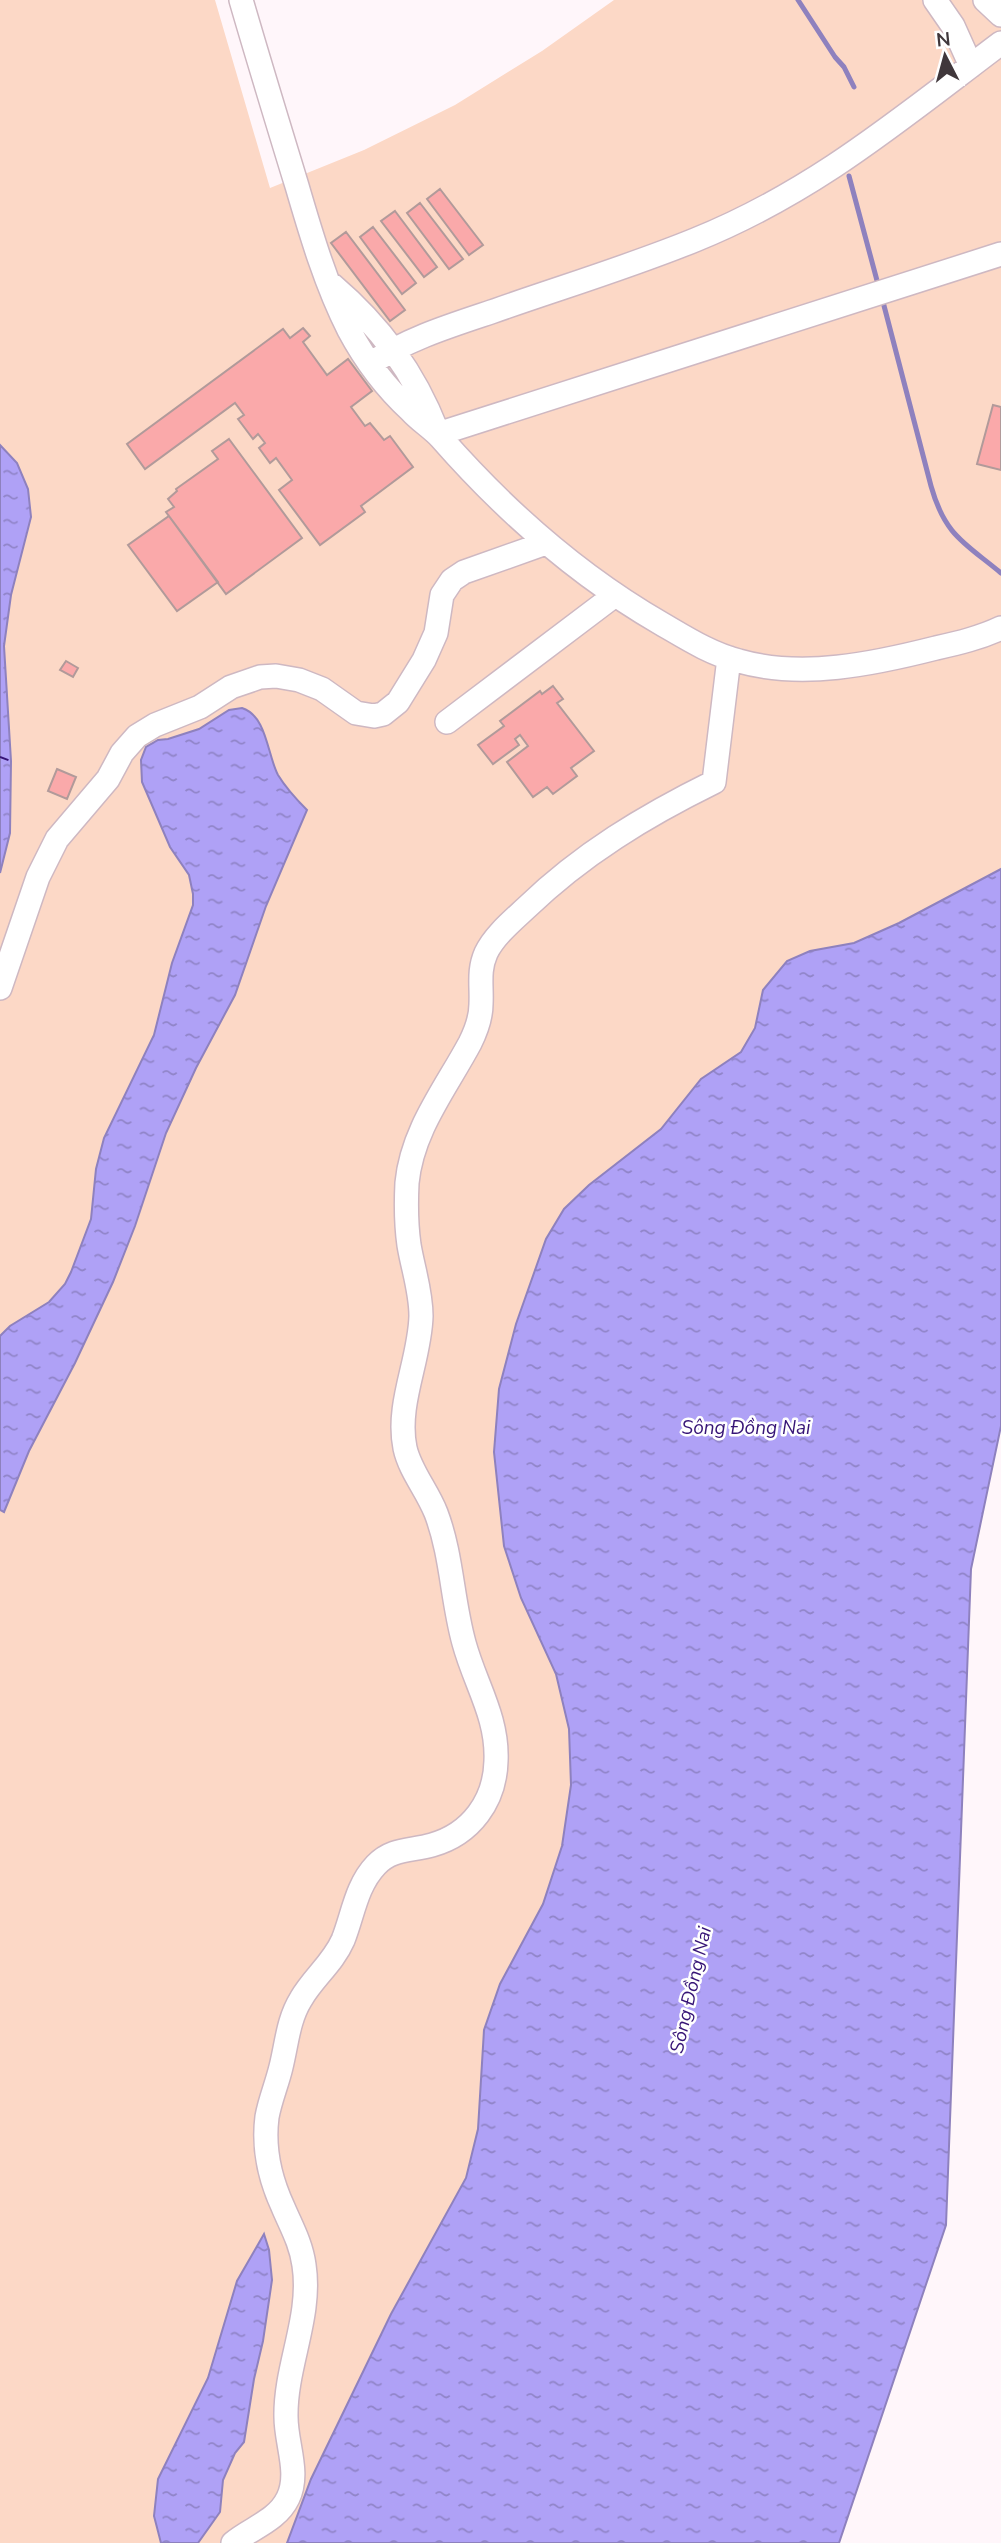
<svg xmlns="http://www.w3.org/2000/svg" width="1001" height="2543" viewBox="0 0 1001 2543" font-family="'Nunito Sans',sans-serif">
	<defs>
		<pattern id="water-ripples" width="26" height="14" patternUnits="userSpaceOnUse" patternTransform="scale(1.75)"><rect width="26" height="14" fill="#afa1f6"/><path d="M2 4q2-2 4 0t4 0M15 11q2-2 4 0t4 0" fill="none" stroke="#9084c8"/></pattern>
	</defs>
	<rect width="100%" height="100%" fill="#fff6fa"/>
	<path fill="#fcd8c6" d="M0,0H215L270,188L364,150L455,105L542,51L614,0H1001V869L899,923L854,943L810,951L763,990L755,1028L741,1052L701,1079L661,1129L589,1185L516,1324L499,1389L494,1452L504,1546L521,1598L556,1674L569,1729L571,1785L562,1846L543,1904L500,1984L484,2030L478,2129L466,2178L391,2314L311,2479L287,2543H0V873L10,832L11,761L4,646L11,595L31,517L28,489L17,463L0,445Z"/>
	<path fill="url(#water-ripples)" stroke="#8e81be" stroke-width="2" d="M0,445L17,463L28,489L31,517L11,595L4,646L11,761L10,833L0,873Z
		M242,708C267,716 267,754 278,775C286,788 296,799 307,810L266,906L235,995L196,1068L166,1133L135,1226L113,1282L75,1363L29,1451L4,1512L0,1510V1336L10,1326L49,1302L65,1284L71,1272L91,1219L96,1169L104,1138L154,1035L172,963L193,905V894L189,875L170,847L142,782L141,760L146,747L158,740L168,739L199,729L229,710Z
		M1001,869V1426L971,1569L946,2225L839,2543H287L311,2479L391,2314L466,2178L478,2129L484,2030L500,1984L543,1904L562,1846L571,1785L569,1729L556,1674L521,1598L504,1546L494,1452L499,1389L516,1324L546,1239L564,1209L589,1185L661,1129L701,1079L741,1052L755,1028L763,990L787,961L810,951L854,943L899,923Z
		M264,2234L269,2250L272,2280L263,2341L254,2379L244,2442L235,2453L223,2480L220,2512L198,2543H161L154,2516L158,2479L208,2378L237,2281Z"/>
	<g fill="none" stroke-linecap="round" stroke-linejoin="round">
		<path stroke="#8e81be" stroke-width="5" d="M798,0L835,57L844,67L854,87
			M849,176L879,288
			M882,298L931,486C945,536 965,543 1001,573"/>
		<path stroke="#361476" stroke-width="2" stroke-dasharray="9 7" stroke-linecap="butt" d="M0,757L11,761"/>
	</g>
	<path fill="#faa9aa" stroke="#b19a9a" stroke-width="2" d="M440,189L483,245L469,255L427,199Z
		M420,203L463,259L449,269L407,213Z
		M395,211L437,267L424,277L381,221Z
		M373,227L416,283L402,294L360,237Z
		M346,232L405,310L390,321L331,243Z
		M303,328L310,336L303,342L327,375L348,359L372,391L351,407L365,426L370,423L384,440L390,436L413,467L361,506L365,512L320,545L279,490L292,480L276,458L270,463L259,448L265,443L258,434L253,439L238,419L244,415L235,403L145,469L127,444L283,329L290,338Z
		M993,405L1001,407V470L977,464Z
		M229,439L302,538L226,594L166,512L174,507L168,499L177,491L176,489L218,459L212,451Z
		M169,516L218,582L177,611L128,545Z
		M66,661L78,668L73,677L60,670Z
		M553,686L563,699L557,703L594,751L571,768L577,776L553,794L547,787L533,797L507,762L528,746L520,735L515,739L519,745L493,764L478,745L504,726L500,721L540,691L542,694Z
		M57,769L76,777L67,799L48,791Z"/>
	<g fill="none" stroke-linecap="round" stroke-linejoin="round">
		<defs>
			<path id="minor" d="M241,0C259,62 278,124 297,186C311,234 326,285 349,330C365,360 386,388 411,411C420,421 432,428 441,438C505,511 577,575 662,624C686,638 711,654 739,661C802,679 873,664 936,648C958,643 980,638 1001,628
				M935,0L953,26L971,66
				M985,0L1001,15
				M332,285C380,326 414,372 437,431
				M370,364C407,339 449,326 491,312C559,288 629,267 695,240C814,192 900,119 1001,43
				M438,434L1001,254
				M447,722L615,595
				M0,988L38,877L57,839L108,779L122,753L137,736L155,725L200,707L231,687L260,677L276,676L299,680L322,689L356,713L374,716L383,714L398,702L424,660L436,633L442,595L452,580L464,572L546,543
				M233,2543C251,2528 277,2521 288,2498C300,2473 286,2444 286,2417C285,2366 312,2317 304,2265C301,2243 291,2226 283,2207C270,2179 263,2148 267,2117C270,2100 277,2084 281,2067C287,2043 288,2020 301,1999C313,1978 333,1963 343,1940C353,1915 356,1886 376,1865C392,1848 411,1851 432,1845C471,1834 495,1801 496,1761C498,1717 475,1684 464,1643C452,1600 452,1555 436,1513C427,1490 410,1471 405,1448C396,1404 420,1360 421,1316C421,1291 413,1269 409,1245C406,1224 406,1203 407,1183C412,1130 446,1088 470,1043C476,1031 481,1018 481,1004C482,986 478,971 486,953C494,936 512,921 526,908C582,854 645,816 714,782L729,658"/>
		</defs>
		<use href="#minor" stroke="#ceb8c2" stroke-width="26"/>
		<use href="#minor" stroke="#fff" stroke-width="23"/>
	</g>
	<g text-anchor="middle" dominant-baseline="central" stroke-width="5" stroke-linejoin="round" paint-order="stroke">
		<g font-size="19" font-style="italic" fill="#361476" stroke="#fff">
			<text x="746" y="1428">Sông Đồng Nai</text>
			<text transform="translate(691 1990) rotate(-77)">Sông Đồng Nai</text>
		</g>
	</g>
	<g transform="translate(945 56) rotate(354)" stroke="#ffffff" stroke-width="5" paint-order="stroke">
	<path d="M0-5L12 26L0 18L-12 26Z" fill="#40373b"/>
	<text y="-10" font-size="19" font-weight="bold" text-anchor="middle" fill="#40373b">N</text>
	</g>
</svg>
